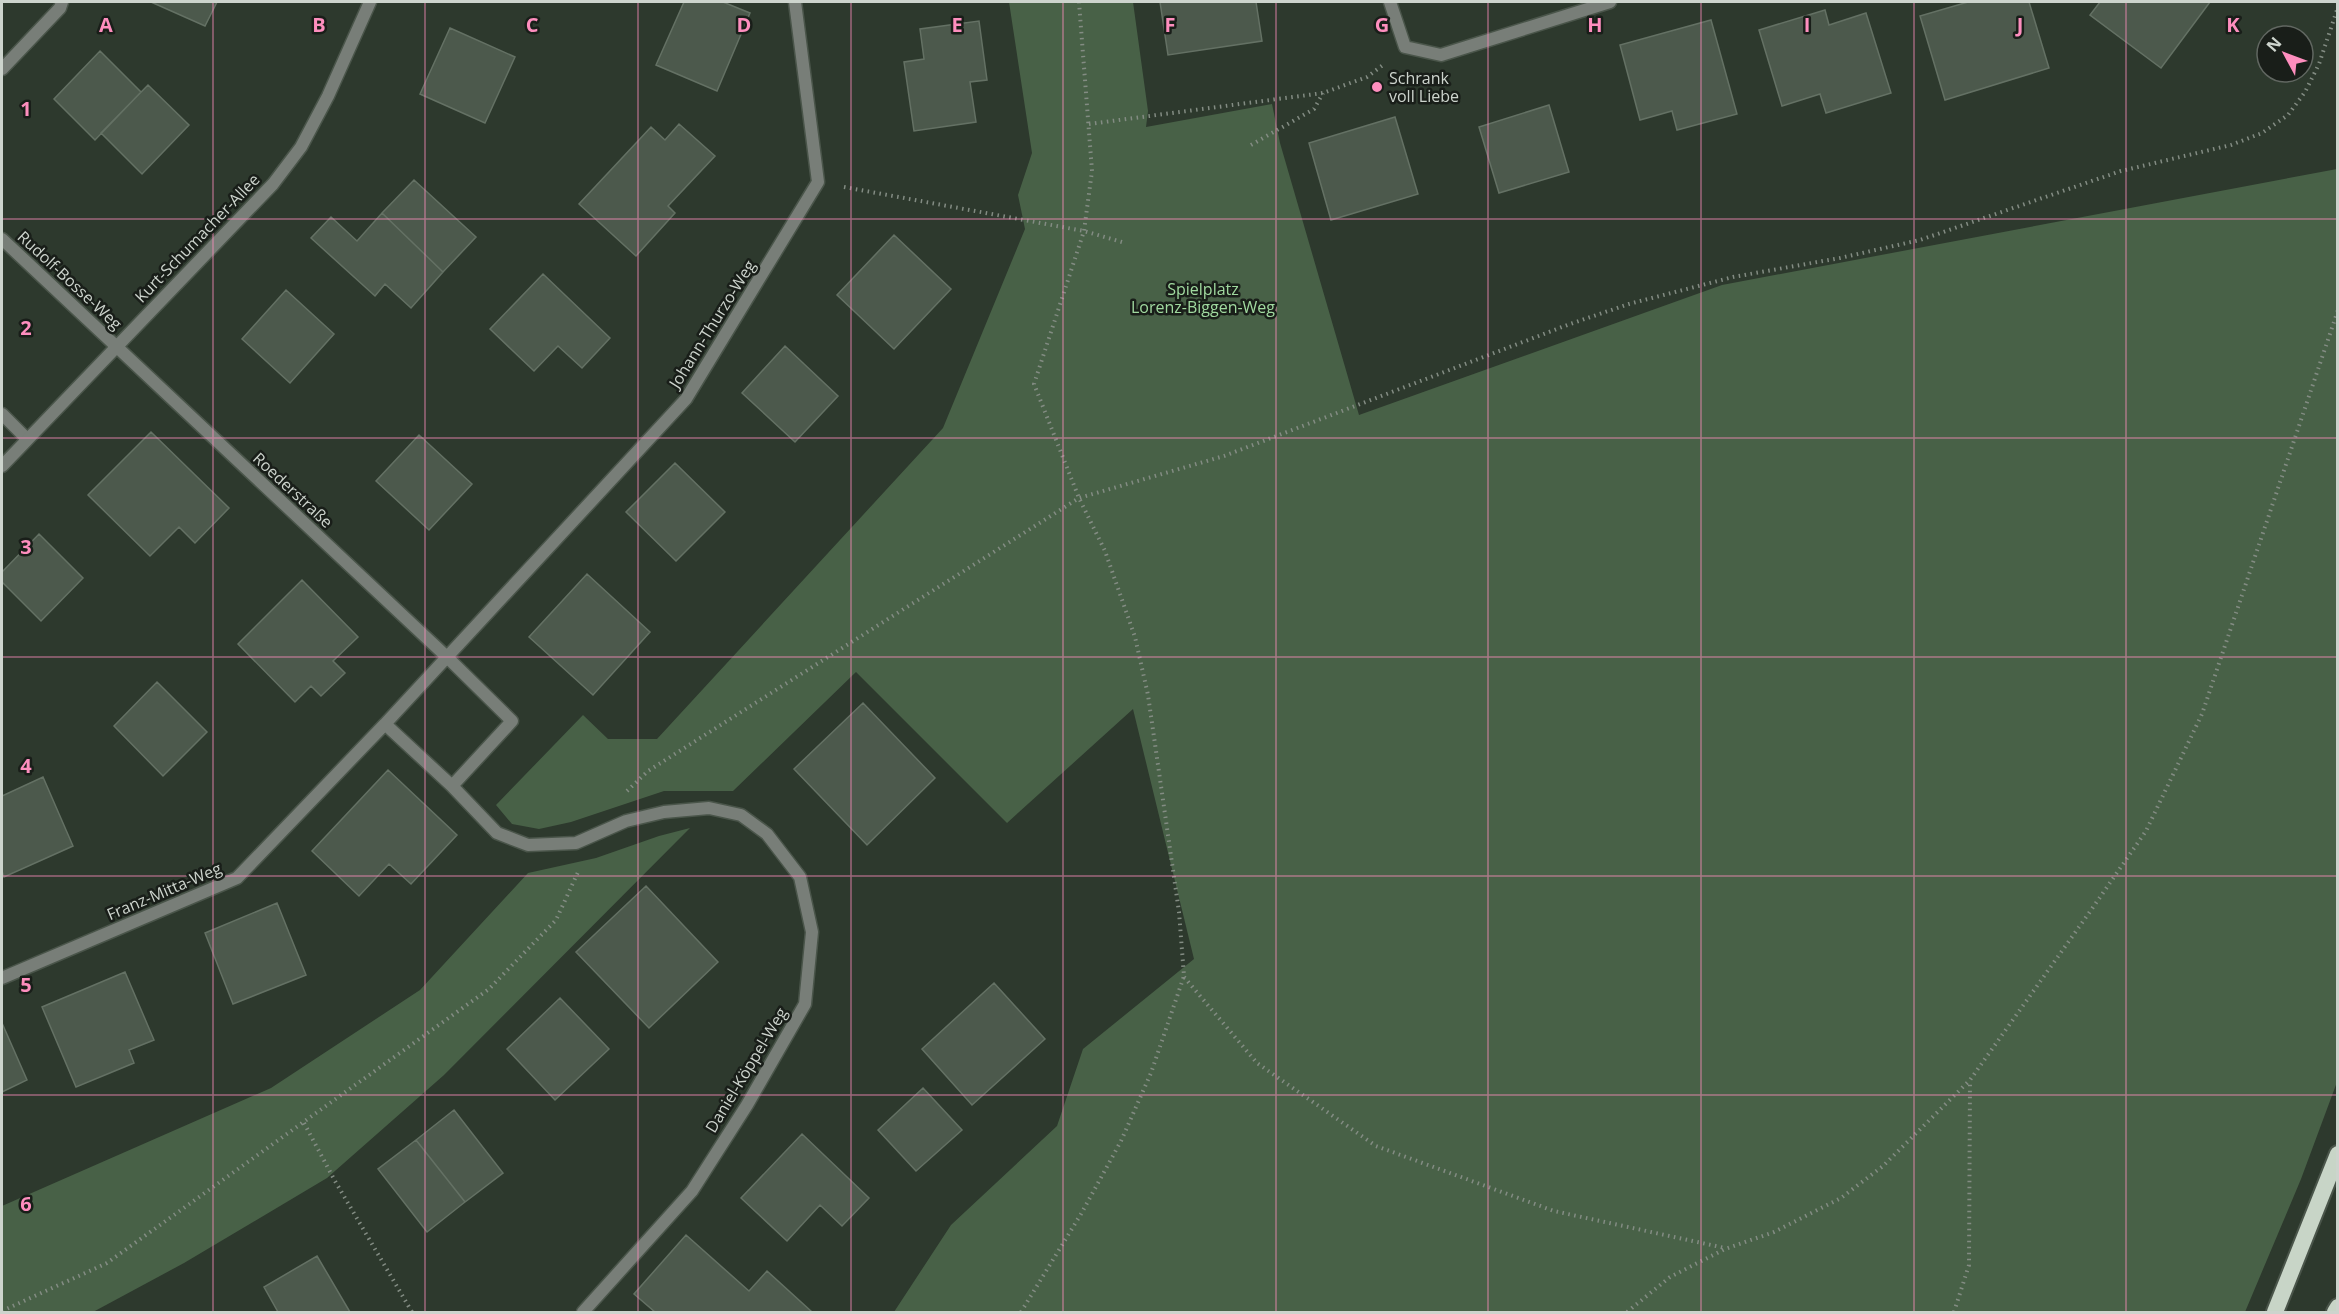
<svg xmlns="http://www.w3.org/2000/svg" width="2339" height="1314" viewBox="0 0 2339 1314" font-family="'Open Sans',sans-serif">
	<rect width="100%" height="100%" fill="#2d392d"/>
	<path fill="#486147" d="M1009,2H1133L1148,111L1146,127L1272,104L1280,143L1359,415L1722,285L2337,169V1082L2301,1179L2245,1312H894L951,1225L1057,1126L1083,1049L1194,959L1133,709L1007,823L856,672L733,791H664L571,822L539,829L512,824L496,805L583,715L608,739H657L943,428L1025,229L1018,195L1032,153Z
		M690,828L444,1075L327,1178L184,1263L93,1312H2V1206L271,1088L420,990L528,873L596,858L659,836Z"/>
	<path fill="#4c594c" stroke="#647164" stroke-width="1.5" d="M151,2H217L205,26Z
		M684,2H723L750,13L717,91L656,65Z
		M1160,2H1256L1262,41L1168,55Z
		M1968,2H2029L2049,68L1945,100L1920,16Z
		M2100,2H2210L2161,68L2090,15Z
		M1825,10L1829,25L1866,13L1891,93L1826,113L1820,94L1782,106L1759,30Z
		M1711,20L1737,114L1677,130L1672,111L1640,120L1620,45Z
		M979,21L987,80L970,82L976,122L914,131L904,62L924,59L920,29Z
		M450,28L515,57L485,123L420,94Z
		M100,51L141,92L95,140L54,99Z
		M148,85L189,125L142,174L101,133Z
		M1549,105L1569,172L1499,193L1479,127Z
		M1395,117L1418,194L1331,220L1309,143Z
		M679,124L715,156L668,206L675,213L636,256L579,204L651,127L665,140Z
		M414,180L476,237L443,272L382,213Z
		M382,213L443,272L411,308L385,284L375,296L311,238L331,217L357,241Z
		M894,235L951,289L894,349L837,295Z
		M543,274L610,338L582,368L558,346L534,371L490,329Z
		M286,290L334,334L290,383L242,339Z
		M785,346L838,396L795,442L742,393Z
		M151,432L229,508L195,543L179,527L150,556L88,495Z
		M419,435L472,484L429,530L376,481Z
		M675,463L725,512L676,561L626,512Z
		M39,534L83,578L41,621L2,582V572Z
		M587,574L650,632L593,695L529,637Z
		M302,580L358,637L333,661L345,673L321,696L311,686L295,702L238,644Z
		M157,682L207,732L163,776L114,726Z
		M863,703L935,778L867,845L794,769Z
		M388,770L457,835L411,884L389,864L359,896L312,851Z
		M43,777L73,846L4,877L2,871V796Z
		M646,886L718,962L649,1028L576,952Z
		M277,903L306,975L233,1004L205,933Z
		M125,972L154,1040L129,1050L134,1063L76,1087L42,1007Z
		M994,983L1045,1039L972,1105L922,1049Z
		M560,998L609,1049L555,1100L507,1049Z
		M2,1023L27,1080L2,1092Z
		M923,1088L962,1130L916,1171L878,1130Z
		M454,1110L503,1173L465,1202L416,1140Z
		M802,1134L869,1198L842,1226L820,1205L787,1241L741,1198Z
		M416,1140L465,1202L427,1232L378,1169Z
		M686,1235L749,1291L767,1271L812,1312H655L634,1294Z
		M317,1256L350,1312H278L264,1287Z"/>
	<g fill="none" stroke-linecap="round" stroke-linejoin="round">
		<defs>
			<path id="service" d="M2,414L26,438"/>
			<path id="minor" d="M1390,2L1405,47L1441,55L1610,2
				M2,69L60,8L62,2
				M2,239L448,658L512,721L452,786L385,724L686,399L818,182L795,2
				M2,466L273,184L301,147L328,96L370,2
				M452,786L497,833L528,845L576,843L626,821L664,812L709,808L741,815L767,834L800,877L812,932L805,1004L747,1105L692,1191L583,1312
				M2,978L237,878L385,724"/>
			<path id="trunk" d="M2275,1312L2338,1154
				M2335,1312L2338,1307"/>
		</defs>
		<use href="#service" stroke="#4a554a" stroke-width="15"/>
		<use href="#minor" stroke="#4a554a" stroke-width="15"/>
		<use href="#trunk" stroke="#4a554a" stroke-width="20"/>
		<path stroke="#838c83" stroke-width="4" stroke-dasharray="1.5 4.5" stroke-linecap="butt" d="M1089,124L1323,93L1367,77L1383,65
			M1251,145L1314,109L1323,93
			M844,187L1084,231L1122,242
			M627,791L648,771L1079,498L1224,456L1570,324L1629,304L1733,277L1840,258L1920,240L2121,171L2231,145L2262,133L2288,115L2305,92L2319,64L2338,7
			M1184,977L1257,1063L1376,1146L1554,1211L1725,1248
			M304,1123L335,1181L412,1312
			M2,1311L107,1263L489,989L556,920L579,870
			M1021,1312L1081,1214L1121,1141L1151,1073L1184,976L1179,912L1148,695L1135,637L1105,551L1079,498L1034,384L1084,231L1092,171L1079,2
			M1627,1312L1670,1277L1725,1249L1774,1232L1841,1198L1883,1166L1970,1080L2089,913L2146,831L2202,714L2338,310
			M1954,1312L1969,1265L1970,1081"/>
		<use href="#service" stroke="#787e78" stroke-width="12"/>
		<use href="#minor" stroke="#787e78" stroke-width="12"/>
		<use href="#trunk" stroke="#c8d5c7" stroke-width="16"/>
	</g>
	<path fill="none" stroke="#fe8ebe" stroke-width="1.5" stroke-opacity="0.55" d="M213,2V1312M425,2V1312M638,2V1312M851,2V1312M1063,2V1312M1276,2V1312M1488,2V1312M1701,2V1312M1914,2V1312M2126,2V1312M2,219H2338M2,438H2338M2,657H2338M2,876H2338M2,1095H2338"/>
	<circle fill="#fe8ebe" stroke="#191e19" stroke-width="2" cx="1377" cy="87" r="6"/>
	<g text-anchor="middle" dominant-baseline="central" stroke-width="5" stroke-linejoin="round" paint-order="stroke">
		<g font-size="16" fill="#cdd4cd" stroke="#191e19" text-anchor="start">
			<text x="1389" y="78">Schrank<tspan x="1389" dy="18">voll Liebe</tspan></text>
		</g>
		<g font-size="16" fill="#cdd4cd" stroke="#191e19">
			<text transform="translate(197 238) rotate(-46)">Kurt-Schumacher-Allee</text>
			<text transform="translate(70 280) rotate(43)">Rudolf-Bosse-Weg</text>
			<text transform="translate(712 324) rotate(-58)">Johann-Thurzo-Weg</text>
			<text transform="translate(293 490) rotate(43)">Roederstraße</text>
			<text transform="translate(164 891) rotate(-23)">Franz-Mitta-Weg</text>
			<text transform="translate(746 1070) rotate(-59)">Daniel-Köppel-Weg</text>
		</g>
		<g font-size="16" fill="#a0d99f" stroke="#191e19">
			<text x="1203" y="289">Spielplatz<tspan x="1203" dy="18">Lorenz-Biggen-Weg</tspan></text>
		</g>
	</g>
	<g font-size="20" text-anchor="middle" font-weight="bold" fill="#fe8ebe" stroke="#191e19" stroke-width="5" stroke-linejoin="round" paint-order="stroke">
		<text x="106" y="32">A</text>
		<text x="319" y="32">B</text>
		<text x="532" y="32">C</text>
		<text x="744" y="32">D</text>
		<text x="957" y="32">E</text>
		<text x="1170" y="32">F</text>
		<text x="1382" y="32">G</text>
		<text x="1595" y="32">H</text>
		<text x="1807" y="32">I</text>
		<text x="2020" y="32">J</text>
		<text x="2233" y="32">K</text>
		<text x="26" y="116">1</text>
		<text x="26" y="335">2</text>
		<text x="26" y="554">3</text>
		<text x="26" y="773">4</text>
		<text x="26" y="992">5</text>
		<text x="26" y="1211">6</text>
	</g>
	<rect width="2339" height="1314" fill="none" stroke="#cdd4cd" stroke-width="6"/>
	<g transform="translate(2285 54) rotate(311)"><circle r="28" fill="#191e19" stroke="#616761" stroke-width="1.5"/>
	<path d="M0-4.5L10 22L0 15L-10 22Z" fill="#fe8ebe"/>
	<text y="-9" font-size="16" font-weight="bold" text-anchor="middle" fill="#cdd4cd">N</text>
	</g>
</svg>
